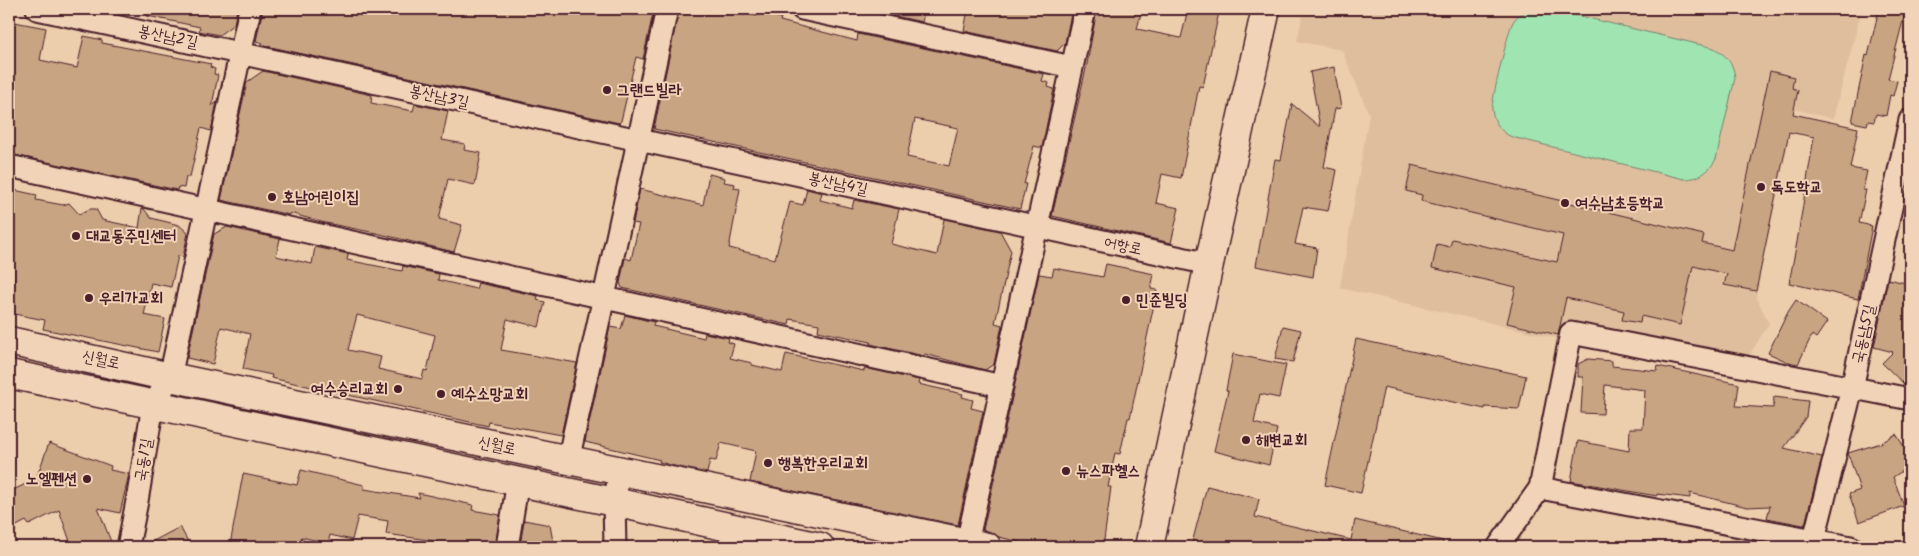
<svg xmlns="http://www.w3.org/2000/svg" width="1919" height="556" viewBox="0 0 1919 556" font-family="Kalam,'Poor Story',sans-serif">
	<rect width="100%" height="100%" fill="#eccdac"/>
	<filter id="ink" filterUnits="userSpaceOnUse"><feTurbulence type="fractalNoise" baseFrequency=".02" numOctaves="2"/><feDisplacementMap in="SourceGraphic" scale="10" xChannelSelector="R" yChannelSelector="G"/><feConvolveMatrix kernelMatrix="1 2 1 2 8 2 1 2 1" color-interpolation-filters="sRGB"/></filter>
	<g filter="url(#ink)">
		<path fill="#dfbe9d" d="M1304,9H1862L1833,119L1795,109L1756,296L1769,324L1747,358L1565,324L1560,339L1340,288L1369,114L1342,50L1297,41Z"/>
		<path fill="#a0e5b1" stroke="#75826e" d="M1533,9H1550L1714,48C1726,55 1734,64 1735,78L1716,159C1709,172 1699,179 1684,179L1512,137C1501,133 1494,122 1492,110C1491,102 1508,32 1512,24C1516,15 1525,11 1533,9Z"/>
		<path fill="#c9a482" stroke="#4a1f2b" fill-rule="evenodd" d="M148,9H237L234,24L219,35L199,31L200,27L147,16Z
			M263,9H555L578,13L579,9H654L643,59L636,57L621,121L619,123L262,45L263,43L256,41Z
			M679,9H724L757,16L758,12L781,18L780,21L857,41L858,34L1044,74L1042,81L1049,83L1048,87L1054,89L1042,148L1034,146L1024,184H1026L1020,209L654,129ZM915,119L958,128L949,166L907,157Z
			M863,9H925L922,22Z
			M968,9H1072L1065,43L1057,51L964,31Z
			M1097,9H1142L1137,29L1181,38L1188,9H1204L1219,12L1203,87L1199,86L1181,178L1162,174L1156,203L1179,208L1171,243L1052,216L1087,64Z
			M1879,9H1906L1888,79L1897,81L1893,96L1890,95L1886,116L1876,114L1874,122L1868,121L1867,125L1852,122L1866,55L1868,56Z
			M9,21L46,28L40,60L77,68L84,36L102,40V43L211,64L210,67L215,69L214,74L218,75L212,106L217,102L211,131L201,128L190,177H186L184,188L178,187L177,190L9,154V126L16,89L9,87Z
			M1334,67L1341,108L1335,109L1324,167L1337,170L1333,191H1332L1328,211L1303,207L1295,244L1317,248L1313,277L1256,266L1275,159L1281,160L1292,104L1320,127L1310,72Z
			M263,71L372,95L371,103L413,111L415,104L448,111L442,140L465,144L464,150L481,153L475,185L448,179L439,219L462,225L454,252L376,233L321,222L290,213V215L221,200L247,82Z
			M1770,71L1794,77L1792,88L1798,90L1793,114L1858,128L1850,168L1867,171L1863,190H1866L1859,223L1872,226L1858,299L1789,283L1797,242L1814,137L1789,132L1756,291L1724,285L1727,274L1693,266L1680,325L1641,316L1640,323L1622,320L1624,311L1566,298L1558,335L1507,323L1516,287L1432,268L1437,244L1450,247L1452,239L1557,262L1563,235L1421,201L1422,195L1406,191L1412,165L1704,235L1702,243L1732,250Z
			M709,174L725,178L724,182L735,184L734,188L740,189L729,248L775,259L790,202L803,205L807,189L822,193L820,200L852,208L854,200L899,209L891,244L937,255L944,219L1000,231L1011,251L995,323L1002,325L994,364L985,370L925,354L924,356L870,344L871,342L818,331L819,324L790,319L789,325L622,288L620,283L625,258L631,260L639,224L633,223L640,189L703,205Z
			M9,189L37,195L36,200L63,205L69,203L79,214L90,209H96L102,220L139,228L142,208L144,209L151,218L179,225L188,233L183,257L178,256L171,287L151,283L144,315L165,319L158,352L43,329L45,320L9,313L15,278L9,277Z
			M227,227L280,239L276,256L312,264L315,247L348,254L347,260L402,271L403,266L439,274L438,280L476,289L478,283L538,296L537,300L545,302L539,327L507,319L501,350L577,363L561,435L489,422L488,426L271,378L272,375L243,369L250,334L221,327L213,364L187,358L214,234ZM357,315L435,335L427,371L424,370L422,379L378,369L381,357L348,350Z
			M1106,264L1154,274L1151,289L1157,290L1130,418H1128L1120,454L1115,453L1108,487H1111L1104,540L1092,547H1041L999,537L991,532L983,530L1039,274L1052,276L1054,268L1103,277Z
			M1888,279L1910,284V386L1905,385L1882,363L1893,352L1874,347Z
			M1796,300L1827,322L1816,338L1812,335L1798,364L1788,362L1768,353L1788,312Z
			M625,315L654,322L653,326L704,338L705,333L729,338L728,342L734,344L730,358L752,363V365L782,372L786,354L864,371L865,368L919,380L918,384L963,394L962,397L973,400L971,408L983,411L958,525L750,482L756,451L721,443L716,461L710,460L707,473L675,466L659,462L660,460L585,442L610,327L621,329Z
			M1283,326L1301,330L1293,362L1275,359Z
			M1356,339L1526,376L1519,409L1485,407V409L1384,387L1361,493L1325,485Z
			M1233,354L1286,365L1279,398L1260,394L1254,423L1277,429L1269,465L1214,451L1228,391L1226,390Z
			M1588,359L1612,361V366L1657,371L1658,366L1739,384L1736,406L1773,408L1774,397L1808,401L1806,417L1784,448L1822,457L1805,524L1803,525L1767,518L1770,506L1747,507L1690,493V498L1657,494V496L1571,481L1578,441L1629,451L1630,428H1643L1645,390L1605,385L1603,414L1581,413L1583,377H1578V364Z
			M1896,434L1910,456V466L1893,477L1904,506L1859,522L1849,494L1860,490L1848,453L1881,443Z
			M49,443L111,466L110,470L129,474L120,513L98,508L113,547H72L59,510L29,525L26,521L9,530V492L36,479Z
			M301,470L364,485V489L420,498L418,493L473,505L472,510L500,515L495,547L479,543L478,547H438L436,541L386,534L388,521L358,516L352,540L330,535L328,543L301,537L304,547H265L250,544L249,547L230,545L243,474L297,485Z
			M1207,486L1259,499L1255,517L1351,540L1355,520L1443,541V547H1191Z
			M524,520L550,525L554,547H520Z
			M180,527L191,547H142Z"/>
		<g fill="none" stroke-linecap="round" stroke-linejoin="round">
			<defs>
				<path id="minor" d="M37,9L1209,264
					M802,9L1072,67
					M9,166L1002,386
					M568,461L667,9
					M1540,488L1851,547
					M967,543L1085,9
					M128,547L137,501L153,405L170,377L250,9
					M507,547L518,481
					M615,547L614,502L620,472
					M1498,547L1540,488L1571,333L1910,399
					M1812,547L1852,388L1910,120"/>
				<path id="tertiary" d="M9,341L170,377L987,547
					M9,374L614,502L820,547
					M1149,547L1209,264L1266,9"/>
			</defs>
			<use href="#minor" stroke="#4a1f2b" stroke-width="25"/>
			<use href="#tertiary" stroke="#4a1f2b" stroke-width="31"/>
			<use href="#minor" stroke="#f1d4b7" stroke-width="21"/>
			<use href="#tertiary" stroke="#f1d4b7" stroke-width="28"/>
		</g>
	</g>
	<g fill="#4a1f2b" stroke="#f1d4b7" stroke-width="2">
		<circle cx="607" cy="90" r="5"/>
		<circle cx="1761" cy="187" r="5"/>
		<circle cx="272" cy="197" r="5"/>
		<circle cx="1565" cy="203" r="5"/>
		<circle cx="76" cy="236" r="5"/>
		<circle cx="89" cy="298" r="5"/>
		<circle cx="1126" cy="300" r="5"/>
		<circle cx="398" cy="389" r="5"/>
		<circle cx="441" cy="394" r="5"/>
		<circle cx="1246" cy="440" r="5"/>
		<circle cx="768" cy="463" r="5"/>
		<circle cx="1066" cy="471" r="5"/>
		<circle cx="87" cy="479" r="5"/>
	</g>
	<g text-anchor="middle" dominant-baseline="central" stroke-width="4" stroke-linejoin="round" paint-order="stroke">
		<g font-size="16" fill="#4a1f2b" stroke="#f1d4b7">
			<text transform="translate(168 37) rotate(12)">봉산남2길</text>
			<text transform="translate(439 97) rotate(12)">봉산남3길</text>
			<text transform="translate(838 184) rotate(12)">봉산남4길</text>
			<text transform="translate(1123 246) rotate(12)">어항로</text>
			<text transform="translate(1864 334) rotate(-78)">국동남5길</text>
			<text transform="translate(101 360) rotate(12)">신월로</text>
			<text transform="translate(497 446) rotate(12)">신월로</text>
			<text transform="translate(144 460) rotate(-81)">국동1길</text>
		</g>
		<g font-size="16" font-weight="bold" fill="#4a1f2b" stroke="#f1d4b7" text-anchor="start">
			<text x="617" y="90">그랜드빌라</text>
			<text x="1771" y="187">독도학교</text>
			<text x="282" y="197">호남어린이집</text>
			<text x="1575" y="203">여수남초등학교</text>
			<text x="86" y="236">대교동주민센터</text>
			<text x="99" y="298">우리가교회</text>
			<text x="1136" y="300">민준빌딩</text>
			<text x="388" y="389" text-anchor="end">여수승리교회</text>
			<text x="451" y="394">예수소망교회</text>
			<text x="1256" y="440">해변교회</text>
			<text x="778" y="463">행복한우리교회</text>
			<text x="1076" y="471">뉴스파헬스</text>
			<text x="77" y="479" text-anchor="end">노엘펜션</text>
		</g>
	</g>
	<rect width="1919" height="556" fill="none" stroke="#f1d4b7" stroke-width="30"/>
	<rect x="15" y="15" width="1889" height="526" fill="none" stroke="#4a1f2b" stroke-width="2" filter="url(#ink)"/>
</svg>
